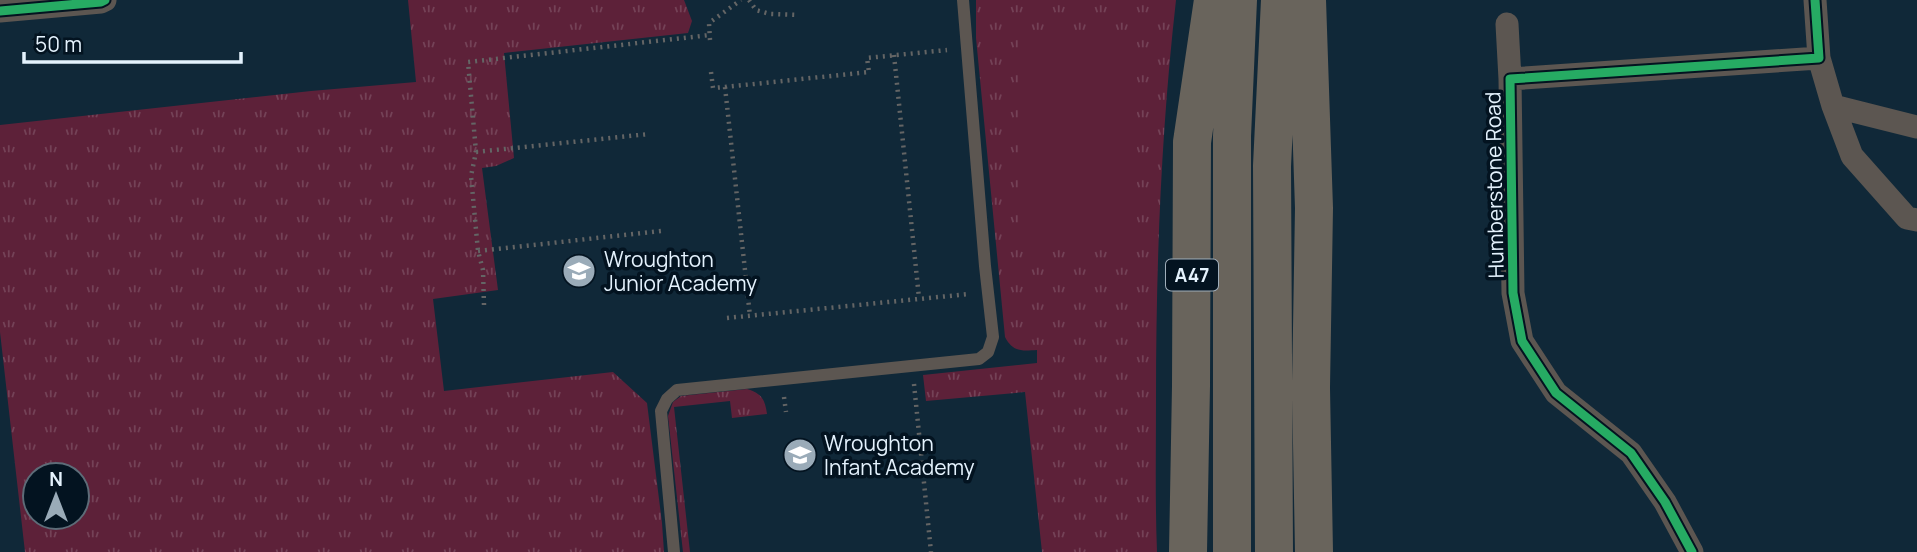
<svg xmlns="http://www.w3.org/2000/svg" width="1917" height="552" viewBox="0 0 1917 552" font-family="Manrope,sans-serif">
	<defs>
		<pattern id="grass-tufts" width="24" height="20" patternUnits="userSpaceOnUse" patternTransform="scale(1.75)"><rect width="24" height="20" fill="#5d2139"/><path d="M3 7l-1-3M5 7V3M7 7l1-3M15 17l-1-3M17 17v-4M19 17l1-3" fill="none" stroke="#744257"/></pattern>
	</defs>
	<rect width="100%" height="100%" fill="#102838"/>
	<path fill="url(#grass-tufts)" fill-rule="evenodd" d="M408,0H684L692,21L688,33L504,53L514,158L496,166L482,168L498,290L433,299L444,391L613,372L647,403L662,523L664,552H25L0,332V125L311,91L416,82ZM35,475H77V517H35Z
		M976,0H1176C1161,132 1156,265 1156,398C1156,449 1155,501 1157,552H1042L1025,392L926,401L923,375L1037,363V350C1021,351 1013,352 1005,337L976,38Z
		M747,389C761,393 765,399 767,414L732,418L730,401L674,407L690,552H683L668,416L673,402L681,396Z"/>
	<path fill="#5d2139" d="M1018,31H1137V249H1018Z"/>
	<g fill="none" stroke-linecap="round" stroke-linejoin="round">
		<path stroke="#646565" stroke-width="4.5" stroke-dasharray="2 5" stroke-linecap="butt" d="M749,0L756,10L770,14L798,15
			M710,40L709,23L741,0
			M894,55L919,298
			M711,72L713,88L725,87L869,72L867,58L947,50
			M725,87L750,316
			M476,152L649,134
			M478,251L661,231
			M484,305L483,270L478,251L471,176L476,152L468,62L710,35
			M727,318L969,294
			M914,384L931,552
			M784,397L786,412"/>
		<path stroke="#5c5651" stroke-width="12" d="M674,552L661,411L667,399L677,390L979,359L988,352L993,337L985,266L963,0"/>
		<path stroke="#5c5651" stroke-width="23" d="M0,11L101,2L105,0
			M1507,24L1510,79
			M1819,58L1833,106L1852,156L1907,218L1917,220
			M1833,106L1917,127
			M1692,552L1665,502L1631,453L1556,393L1522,341L1513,293L1510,79L1819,58L1815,0"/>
		<path stroke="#69645c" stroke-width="38" d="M1307,0L1314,208L1311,388L1314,552
			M1188,552L1191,386L1192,142L1213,0
			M1232,552V136L1238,0
			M1274,552L1272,166L1280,0"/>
		<defs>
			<path id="cycleway" d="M0,11L101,2L105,0
				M1692,552L1665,502L1631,453L1556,393L1522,341L1513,293L1510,79L1819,58L1815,0"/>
		</defs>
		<use href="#cycleway" stroke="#031320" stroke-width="13"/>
		<use href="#cycleway" stroke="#26ab63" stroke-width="9"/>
	</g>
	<defs>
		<symbol id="school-disc" viewBox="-11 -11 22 22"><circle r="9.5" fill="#9aabb8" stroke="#031320"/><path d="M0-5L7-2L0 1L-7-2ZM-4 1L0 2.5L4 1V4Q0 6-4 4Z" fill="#fff"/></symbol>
	</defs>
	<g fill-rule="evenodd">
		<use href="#school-disc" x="560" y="252" width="38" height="38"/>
		<use href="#school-disc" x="781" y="436" width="38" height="38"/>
	</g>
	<g text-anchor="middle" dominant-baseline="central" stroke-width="7" stroke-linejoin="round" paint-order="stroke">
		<rect fill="#031320" stroke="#a0afbb" stroke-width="2" x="1166" y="259.5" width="52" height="31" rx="5"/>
		<g font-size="19" font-weight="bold" fill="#e4f2fd">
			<text x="1192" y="275">A47</text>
		</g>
		<g font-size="21" fill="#e4f2fd" stroke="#031320">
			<text transform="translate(1494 185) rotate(-91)">Humberstone Road</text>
		</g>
		<g font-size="21" fill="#e4f2fd" stroke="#031320" text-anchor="start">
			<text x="604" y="259">Wroughton<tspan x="604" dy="24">Junior Academy</tspan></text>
			<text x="824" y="443">Wroughton<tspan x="824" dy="24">Infant Academy</tspan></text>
		</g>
	</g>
	<g transform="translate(56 496)"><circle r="33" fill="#031320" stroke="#5d6c78" stroke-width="2"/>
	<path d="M0-5L12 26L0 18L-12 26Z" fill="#9aabb8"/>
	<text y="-10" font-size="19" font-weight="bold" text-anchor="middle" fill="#e4f2fd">N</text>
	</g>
	<path d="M24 52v10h217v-10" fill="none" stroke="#e4f2fd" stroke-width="3.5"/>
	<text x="35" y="52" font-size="21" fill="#e4f2fd" stroke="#031320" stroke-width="5" paint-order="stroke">50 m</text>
</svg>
